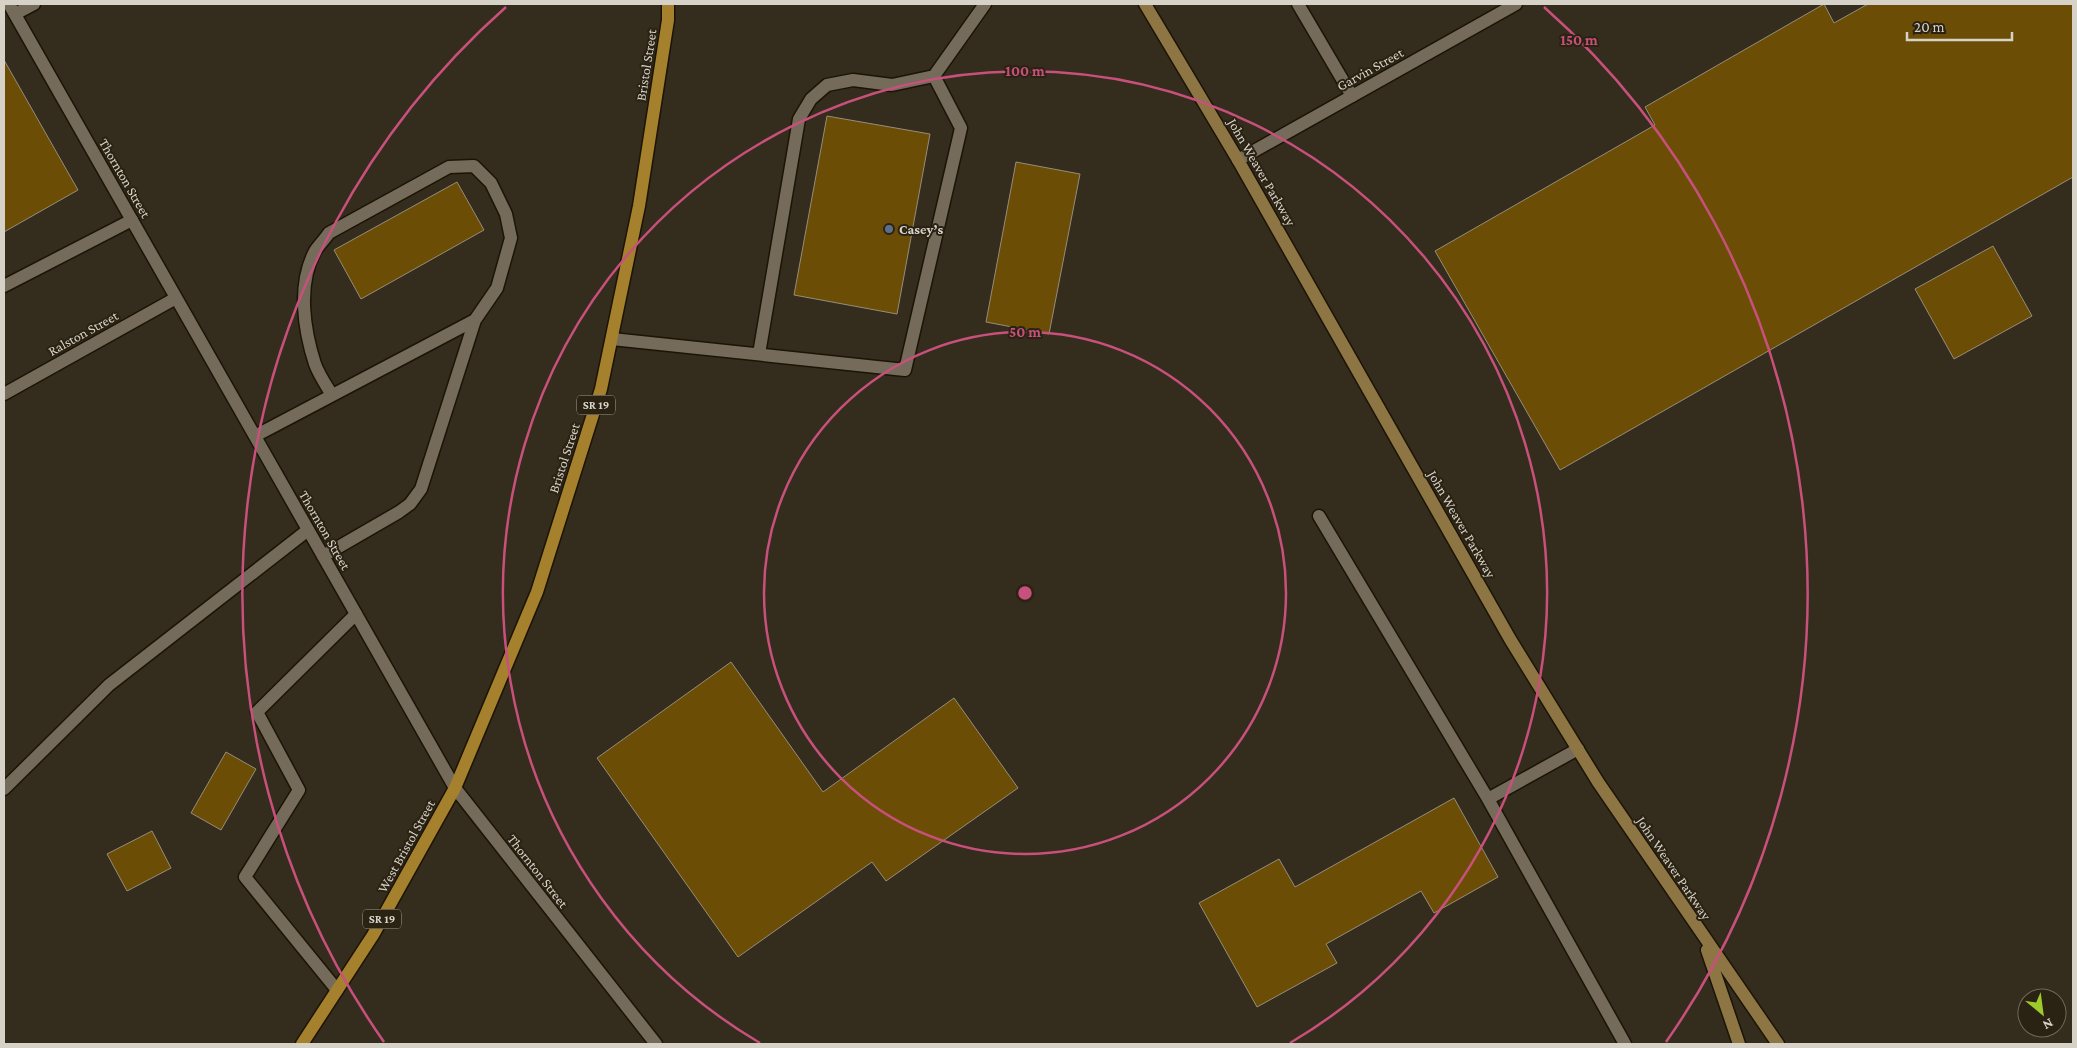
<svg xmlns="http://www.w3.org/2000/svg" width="2077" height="1048" viewBox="0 0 2077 1048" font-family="'Crimson Pro',serif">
	<rect width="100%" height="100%" fill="#342c1c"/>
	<path fill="#6b4d05" stroke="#978d7b" d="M1824,4L1834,23L1868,4H2073V177L1560,470L1435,251L1655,125L1645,107Z
		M4,60L78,190L4,232Z
		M827,116L930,134L897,314L794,295Z
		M1016,162L1080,174L1049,334L986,322Z
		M457,182L484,230L361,299L334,250Z
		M1993,246L2032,316L1954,359L1915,289Z
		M731,662L823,792L954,698L1018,788L886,881L872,862L738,957L597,758Z
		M226,752L256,769L221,830L191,813Z
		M1454,798L1498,877L1434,913L1421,891L1326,944L1337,963L1257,1007L1199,903L1279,859L1295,887Z
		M152,831L171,868L127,891L107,854Z"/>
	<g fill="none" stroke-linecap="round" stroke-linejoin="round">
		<defs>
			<path id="lane" d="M1298,4L1352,96
				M15,14L34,4
				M4,286L132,220
				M612,339L905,370L961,128L934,76L985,4
				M759,354L799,119L811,99L827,85L853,80L892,85L934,76
				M332,395C326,385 319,375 315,364C304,330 297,285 315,251C319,245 325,239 329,233L449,167L474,166L491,183L506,214L511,238L497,288L475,320
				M255,436L475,320L421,489L410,504L399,512L323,556
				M1319,516L1488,799
				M1578,749L1488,799L1625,1044
				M4,789L109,685L308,530
				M337,990L245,877L299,790L257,712L356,614"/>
			<path id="street" d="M9,4L455,788L656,1044
				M1238,160L1516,4
				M4,394L176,298"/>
			<path id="secondary" d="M1145,4L1238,160L1510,639L1598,782L1778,1044
				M1707,950L1739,1044"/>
			<path id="primary" d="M302,1044L373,935L455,788L537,592L601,389L639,206L668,20V4"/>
		</defs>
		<use href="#lane" stroke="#1c1406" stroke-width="15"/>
		<use href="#street" stroke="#1c1406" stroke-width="15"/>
		<use href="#secondary" stroke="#1c1406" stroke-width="15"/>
		<use href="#primary" stroke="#1c1406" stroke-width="15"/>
		<use href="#lane" stroke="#756b5a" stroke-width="12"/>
		<use href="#street" stroke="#756b5a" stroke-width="12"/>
		<use href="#secondary" stroke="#8d7644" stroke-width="12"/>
		<use href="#primary" stroke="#a5812d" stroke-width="12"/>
	</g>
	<g fill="none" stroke="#c8507c" stroke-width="2.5">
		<circle cx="1025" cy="593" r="261"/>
		<path d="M760 1043A522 522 0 1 1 1290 1043"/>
		<path d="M384 1042A783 783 0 0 1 506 7M1544 7A783 783 0 0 1 1666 1042"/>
	</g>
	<circle fill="#5c6f8a" stroke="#2a2213" stroke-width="2" cx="889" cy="229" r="5"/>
	<g text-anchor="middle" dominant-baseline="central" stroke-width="4" stroke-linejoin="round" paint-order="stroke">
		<g fill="#2a2213" stroke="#a39d92" stroke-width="1">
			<rect x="577" y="395.5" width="38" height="19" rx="4"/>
			<rect x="363" y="909.5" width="38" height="19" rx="4"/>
		</g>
		<g font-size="12" font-weight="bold" fill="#d7d2c8">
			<text x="596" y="405">SR 19</text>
			<text x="382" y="919">SR 19</text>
		</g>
		<g font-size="14" fill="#d7d2c8" stroke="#2a2213">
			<text transform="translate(646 65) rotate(-81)">Bristol Street</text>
			<text transform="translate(1370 69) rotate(-29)">Garvin Street</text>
			<text transform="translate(1262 172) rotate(60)">John Weaver Parkway</text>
			<text transform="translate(125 178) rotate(60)">Thornton Street</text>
			<text transform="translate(83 333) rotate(-29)">Ralston Street</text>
			<text transform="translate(564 458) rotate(-72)">Bristol Street</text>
			<text transform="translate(1462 524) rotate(60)">John Weaver Parkway</text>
			<text transform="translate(325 530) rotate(60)">Thornton Street</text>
			<text transform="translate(406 846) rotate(-61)">West Bristol Street</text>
			<text transform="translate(1674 868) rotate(56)">John Weaver Parkway</text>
			<text transform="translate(538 871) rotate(52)">Thornton Street</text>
		</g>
		<g font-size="14" font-weight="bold" fill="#d7d2c8" stroke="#2a2213" text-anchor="start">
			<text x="899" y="229">Casey’s</text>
		</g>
	</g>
	<circle cx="1025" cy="593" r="8" fill="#c8507c" stroke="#2a2213" stroke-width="2.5"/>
	<g font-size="15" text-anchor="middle" font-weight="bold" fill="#c8507c" stroke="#2a2213" stroke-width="4" stroke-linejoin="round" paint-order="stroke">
		<text x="1579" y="45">150 m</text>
		<text x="1025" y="76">100 m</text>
		<text x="1025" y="337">50 m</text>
	</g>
	<rect width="2077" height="1048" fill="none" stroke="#d7d2c8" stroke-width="10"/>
	<g transform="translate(2042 1013) rotate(151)"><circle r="24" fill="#2a2213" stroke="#6f685b"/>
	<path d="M0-4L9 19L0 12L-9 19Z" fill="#9fca2c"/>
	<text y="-8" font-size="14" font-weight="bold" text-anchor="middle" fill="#d7d2c8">N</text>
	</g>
	<path d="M1907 32v8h105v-8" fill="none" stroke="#d7d2c8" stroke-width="2.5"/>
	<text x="1914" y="32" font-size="15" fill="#d7d2c8" stroke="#2a2213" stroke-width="4" paint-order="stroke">20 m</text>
</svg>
